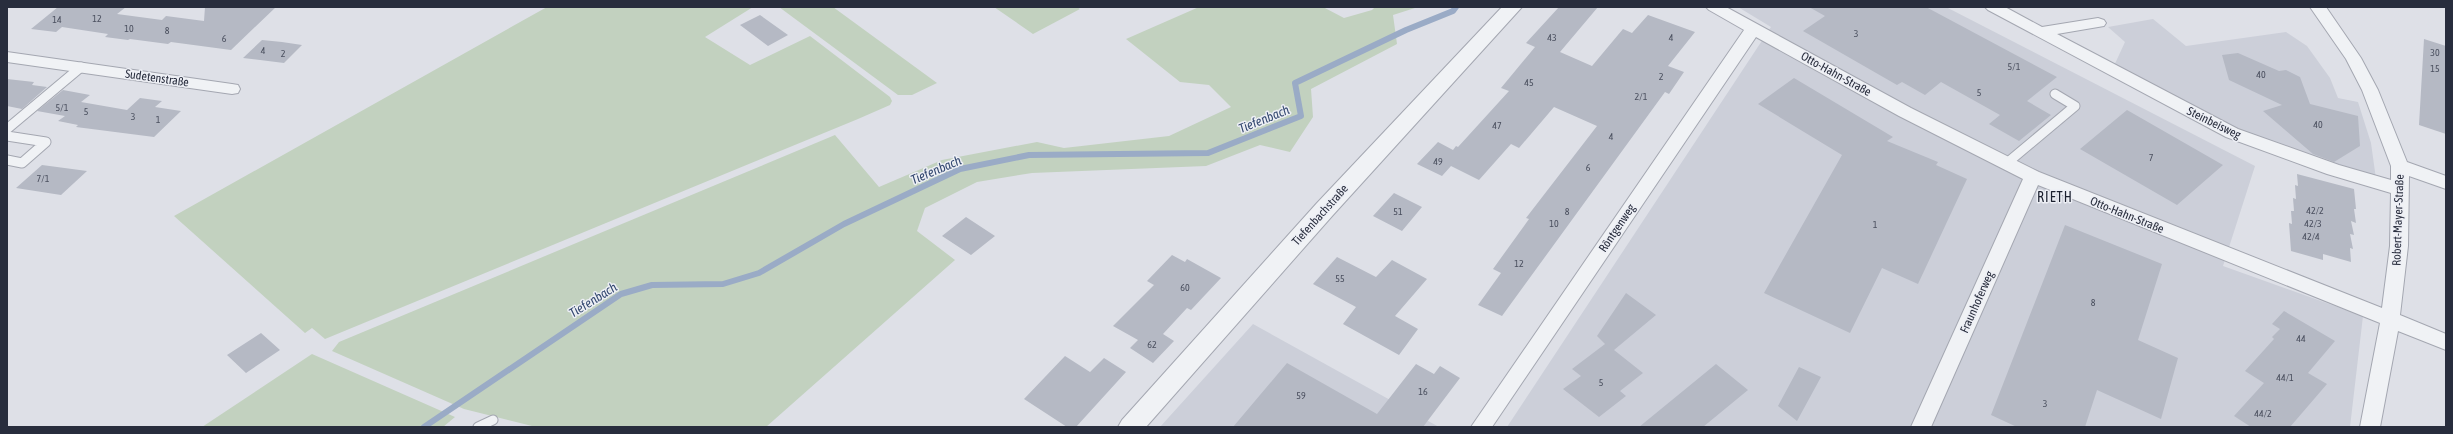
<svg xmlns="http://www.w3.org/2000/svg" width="2453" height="434" viewBox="0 0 2453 434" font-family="'Asap Condensed',sans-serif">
	<rect width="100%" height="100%" fill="#dee0e7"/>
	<path fill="#cccfd9" d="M1738,7H1946L2255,166L2223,266L2363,316L2350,427H1507L1771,27Z
		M2153,19L2186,46L2286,32L2307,46L2330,78L2338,98L2358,102L2371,143L2376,179L2220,124L2113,68L2125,42L2108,27Z
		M1253,324L1439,427H1160Z"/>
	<path fill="#c2d1bf" d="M547,7H753L705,37L750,65L810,36L890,97L892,101L890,105L858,119L325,339L312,328L305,333L174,216Z
		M779,7H833L937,83L912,95H898Z
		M994,7H1077L1080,9L1033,34Z
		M1199,7H1323L1344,18L1372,10L1375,7H1418L1393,15L1397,44L1311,89L1313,117L1290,152L1260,145L1206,166L1032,173L977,182L925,208L917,231L955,260L766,427H536L464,409L332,351L339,342L835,135L879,187L942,160L1037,142L1064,148L1169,136L1231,107L1209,85L1180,82L1126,39Z
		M312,354L455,417L443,427H202Z"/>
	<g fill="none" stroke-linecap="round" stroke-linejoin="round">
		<path stroke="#9aabc6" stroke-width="6" d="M424,427L621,294L652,285L723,284L759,273L844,224L960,169L1029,155L1208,153L1301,116L1295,83L1406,30L1453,11L1456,7"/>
	</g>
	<path fill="#b5b9c4" d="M58,7H126L117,14L162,20L166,16L204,21L205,7H276L231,50L171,42L168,44L130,39L128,40L105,37L108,34L62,27L56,32L31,29Z
		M1559,7H1598L1560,52L1592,66L1623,29L1632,33L1648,15L1695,32L1668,66L1684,72L1669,94L1665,92L1502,316L1478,305L1501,273L1493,269L1529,219L1526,218L1597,126L1554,107L1519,148L1511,144L1479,180L1451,166L1442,176L1417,164L1438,142L1453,150L1456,146L1458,147L1509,91L1501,88L1535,47L1526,43Z
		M1809,7H1926L2057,77L2027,101L2051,115L2019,141L1989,124L2000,115L1941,82L1925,95L1902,82L1897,85L1803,31L1825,16Z
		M760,15L788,35L768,46L740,25Z
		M2424,39L2446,46V134L2419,125Z
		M262,40L282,42L302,45L284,63L243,58Z
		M2238,53L2279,71L2286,70L2300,77L2310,104L2358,116L2360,146L2334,162L2313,154L2263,111L2282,105L2229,80L2222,55Z
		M1794,78L1893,137L1887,141L1938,162L1936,165L1967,179L1918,284L1882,268L1850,333L1764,293L1842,155L1758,104Z
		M7,79L34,82L32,85L47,87L22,109L7,106Z
		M63,90L90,95L81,102L127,110L140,98L162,101L155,107L181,111L154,137L76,127L78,125L58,121L65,116L37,111Z
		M2127,110L2223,165L2177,205L2080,149Z
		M42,165L87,171L61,195L16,188Z
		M2297,174L2354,189L2356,209H2354L2356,223L2351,221L2354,235L2350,234L2353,249L2350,248L2351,262L2323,254V260L2291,251L2289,223L2292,224L2291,211H2294L2293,198L2296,199L2295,185L2298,186Z
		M1394,193L1422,207L1402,231L1373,216Z
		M966,217L995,236L971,255L942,236Z
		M2065,225L2162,264L2138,340L2178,358L2161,419L2097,390L2085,427H2017L1991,415Z
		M1172,255L1185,262L1187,259L1221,278L1191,310L1187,308L1163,334L1174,341L1153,363L1130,348L1138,340L1113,326L1154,285L1147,281Z
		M1337,257L1376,277L1392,260L1427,279L1395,316L1418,329L1399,355L1343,324L1356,307L1313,284Z
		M1626,293L1656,315L1614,350L1643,373L1620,391L1626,396L1599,417L1563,389L1581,376L1572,369L1605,344L1597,336Z
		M2284,311L2335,341L2308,373L2327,384L2290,427H2251L2234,416L2264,383L2245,371L2274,339L2272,337L2280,329L2272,324Z
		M261,333L280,350L246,373L227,355Z
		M1065,356L1090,372L1104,358L1126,372L1076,427H1067L1024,399Z
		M1287,363L1377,414L1416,364L1434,374L1440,366L1460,378L1423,427H1233Z
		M1716,364L1748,390L1703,427H1639Z
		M1799,367L1821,377L1797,421L1778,406Z"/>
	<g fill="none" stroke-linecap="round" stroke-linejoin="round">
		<defs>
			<path id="service" d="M7,129L81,67
				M7,136L46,142L22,163L7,160
				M2007,163L2075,106L2055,94
				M478,427L493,420"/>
			<path id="minor" d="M1706,7H1726L1911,108L2039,172L2382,308L2390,246L2391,193L2327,174L2226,137L1988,10L1985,7H2005L2042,27L2098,18L2104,20L2106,23L2104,26L2057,34L2238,129L2339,165L2391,180V166L2362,90L2346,59L2310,7H2326L2361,58L2378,90L2407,162L2446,176V189L2409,176L2408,246L2400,315L2446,334V350L2398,331L2380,427H2360L2380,323L2038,185L1931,427H1911L2023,179L1899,116L1756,37L1492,427H1471L1744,30L1709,10Z
				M7,52L232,84L238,85L240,89L238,93L232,94L7,62Z"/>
			<path id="tertiary" d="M1502,7H1522L1333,215L1146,427H1118L1122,420L1317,203Z"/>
		</defs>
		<use href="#service" stroke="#a4a7b1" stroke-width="11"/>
		<use href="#minor" stroke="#a4a7b1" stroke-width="2"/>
		<use href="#tertiary" stroke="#a4a7b1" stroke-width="2"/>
		<use href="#service" stroke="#f0f2f5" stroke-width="9"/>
		<use href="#minor" fill="#f0f2f5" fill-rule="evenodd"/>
		<use href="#tertiary" fill="#f0f2f5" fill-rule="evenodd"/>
	</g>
	<g text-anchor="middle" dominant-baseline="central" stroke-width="3" stroke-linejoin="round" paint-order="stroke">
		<g font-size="10" fill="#4b505f">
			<text x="97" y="18">12</text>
			<text x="57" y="19">14</text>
			<text x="129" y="28">10</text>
			<text x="167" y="30">8</text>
			<text x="1856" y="33">3</text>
			<text x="1552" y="37">43</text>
			<text x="1671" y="37">4</text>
			<text x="224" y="38">6</text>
			<text x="263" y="50">4</text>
			<text x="2435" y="52">30</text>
			<text x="283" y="53">2</text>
			<text x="2014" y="66">5/1</text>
			<text x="2435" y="68">15</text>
			<text x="2261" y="74">40</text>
			<text x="1661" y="76">2</text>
			<text x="1529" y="82">45</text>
			<text x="1979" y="92">5</text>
			<text x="1641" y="96">2/1</text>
			<text x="62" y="107">5/1</text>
			<text x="86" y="111">5</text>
			<text x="133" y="116">3</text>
			<text x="158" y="119">1</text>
			<text x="2318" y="124">40</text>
			<text x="1497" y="125">47</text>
			<text x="1611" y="136">4</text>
			<text x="2151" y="157">7</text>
			<text x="1438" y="161">49</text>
			<text x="1588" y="167">6</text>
			<text x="43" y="178">7/1</text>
			<text x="2315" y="210">42/2</text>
			<text x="1398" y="211">51</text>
			<text x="1567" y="211">8</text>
			<text x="1554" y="223">10</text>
			<text x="2313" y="223">42/3</text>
			<text x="1875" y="224">1</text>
			<text x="2311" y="236">42/4</text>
			<text x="1519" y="263">12</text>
			<text x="1340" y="278">55</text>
			<text x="1185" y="287">60</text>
			<text x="2093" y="302">8</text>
			<text x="2301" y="338">44</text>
			<text x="1152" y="344">62</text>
			<text x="2285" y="377">44/1</text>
			<text x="1601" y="382">5</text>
			<text x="1423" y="391">16</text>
			<text x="1301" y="395">59</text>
			<text x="2045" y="403">3</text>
			<text x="2263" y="413">44/2</text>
		</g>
		<g font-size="12" fill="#282d3d" stroke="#edeff5">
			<text transform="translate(1836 74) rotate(29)">Otto-Hahn-Straße</text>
			<text transform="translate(157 78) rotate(8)">Sudetenstraße</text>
			<text transform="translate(2214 123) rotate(26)">Steinbeisweg</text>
			<text transform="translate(1320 215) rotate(-48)">Tiefenbachstraße</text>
			<text transform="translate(2127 215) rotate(22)">Otto-Hahn-Straße</text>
			<text transform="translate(2398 220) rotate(-88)">Robert-Mayer-Straße</text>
			<text transform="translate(1617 228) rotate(-56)">Röntgenweg</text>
			<text transform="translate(1977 302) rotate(-66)">Fraunhoferweg</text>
		</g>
		<g font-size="13" font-style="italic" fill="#33486f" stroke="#edeff5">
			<text transform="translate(1264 119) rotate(-22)">Tiefenbach</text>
			<text transform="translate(936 170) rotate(-23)">Tiefenbach</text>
			<text transform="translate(593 300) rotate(-32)">Tiefenbach</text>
		</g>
		<g font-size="14" letter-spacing="1" fill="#1a1f2e" stroke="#edeff5">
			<text x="2055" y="197">RIETH</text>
		</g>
	</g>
	<rect width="2453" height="434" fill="none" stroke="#282d3d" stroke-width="16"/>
</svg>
